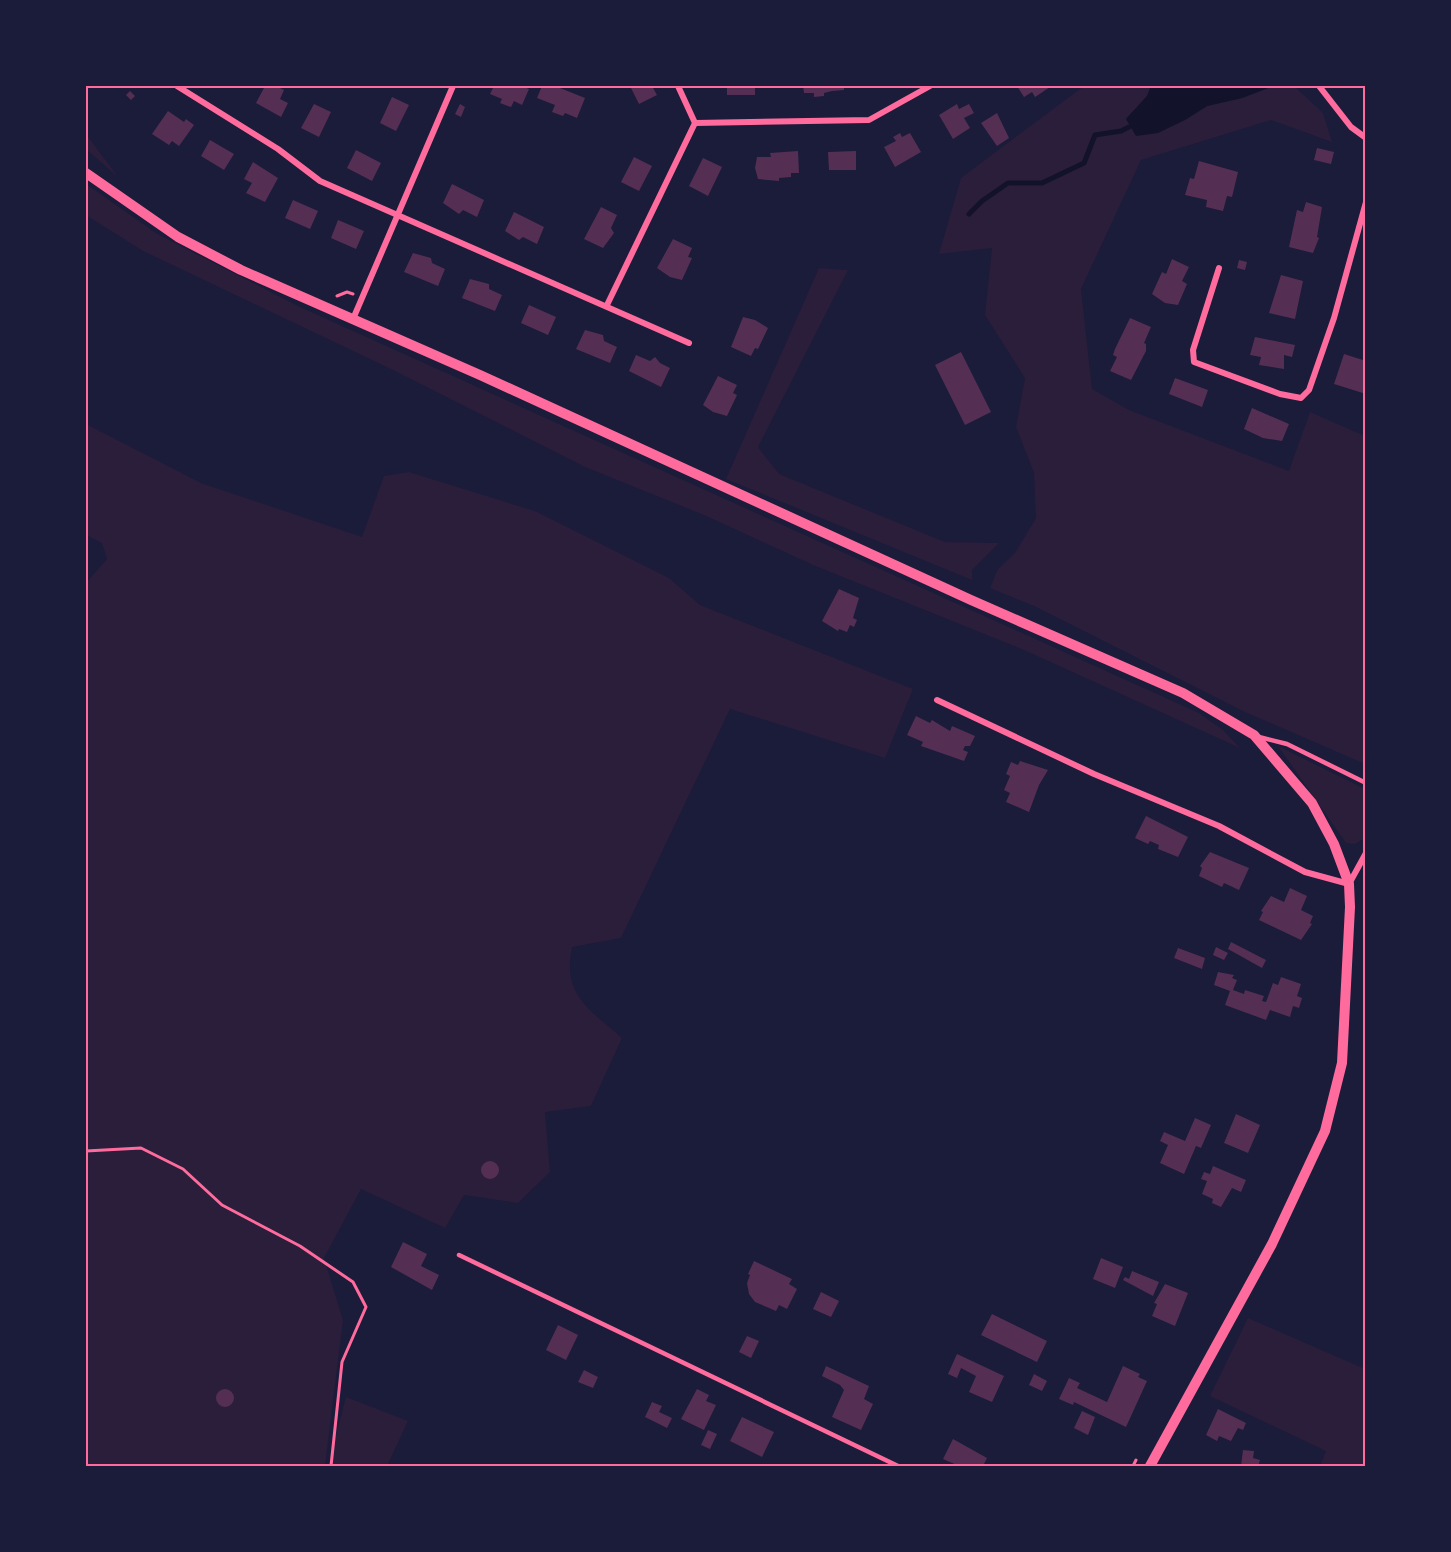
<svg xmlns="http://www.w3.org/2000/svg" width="1451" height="1552" viewBox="0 0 1451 1552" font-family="'Source Sans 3',sans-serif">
	<rect width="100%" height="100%" fill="#1b1b3a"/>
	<path fill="#2a1e3b" d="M1084,86H1151L1147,96L1126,119L1185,120L1207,106L1242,98L1273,86H1294L1323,113L1332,142L1271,120L1141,160L1081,289L1092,389L1129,410L1289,471L1310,412L1365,436V764L1245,712L1034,606L990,588L998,569L1015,553L1036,518L1034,473L1016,427L1025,378L985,315L992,248L939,254L961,178Z
		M86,134L118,177L86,149Z
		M86,184L159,235L300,307L1199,713L1223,730L1240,748L1024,650L813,565L704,515L585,467L391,369L143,251L86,215Z
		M819,268L848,270L758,447L779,474L945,542L999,543L972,570V580L726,479Z
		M86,424L201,483L362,537L384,476L409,472L535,511L669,578L700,605L913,689L885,758L730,709L621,938L572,947C562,995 589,1009 622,1038L591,1106L545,1112L550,1172L518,1203L464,1195L445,1228L361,1189L324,1258L343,1320L325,1466H86V583L107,559L102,543L86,535Z
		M1278,746L1365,789L1364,839L1355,844L1346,843Z
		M1248,1318L1365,1369V1466H1320L1326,1451L1210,1396Z
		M346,1397L408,1421L387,1466H328Z"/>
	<path fill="#12122b" d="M1151,86H1273L1242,98L1207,106L1185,120L1158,133L1136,136L1126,119L1147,96Z"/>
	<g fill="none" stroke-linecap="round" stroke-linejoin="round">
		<path stroke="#12122b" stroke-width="5" d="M969,214L982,201L1008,183H1042L1084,163L1095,135L1121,131L1129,127"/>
	</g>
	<path fill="#542f53" d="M265,86H276L284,90L280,99L288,103L281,117L256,103Z
		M494,86H521L529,89L522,105L514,101L511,107L500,103L502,99L490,94Z
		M542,86H555L585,98L577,118L565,113L563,116L552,112L555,105L537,98Z
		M630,86H652L657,95L639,104Z
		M727,86H755V95H727Z
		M803,86H844V90L832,91L824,93V96L814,97V93H804Z
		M1017,86H1049L1050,87L1035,97L1032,92L1024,97Z
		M130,91L135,96L131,100L126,95Z
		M392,97L409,105L396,131L380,123Z
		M314,104L331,112L319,137L301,128Z
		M460,104L465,107L461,117L455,114Z
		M957,104L959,109L969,104L974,113L964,118L970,128L953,139L939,115Z
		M168,111L184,122L186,119L194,125L179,146L172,141L169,145L152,134Z
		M997,113L1009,138L997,146L981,123Z
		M900,133L902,137L910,133L921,152L895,167L884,147L896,141L893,137Z
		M210,140L234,154L224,170L201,156Z
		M1317,148L1334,152L1331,164L1314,160Z
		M356,150L381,163L372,181L347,168Z
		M798,151L799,173H791V177L779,178V181L758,179L755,168L757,157H771L770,153Z
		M856,151V170H829L828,152Z
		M634,157L652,166L639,191L621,182Z
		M703,158L722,167L708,196L689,186Z
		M1199,161L1238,172L1232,197L1227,196L1223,211L1206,207L1207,200L1185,195L1190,178L1194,179Z
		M253,162L278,178L265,202L246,193L252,183L244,179Z
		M452,184L484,200L477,217L463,210L459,214L443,203Z
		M293,200L318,211L310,229L285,218Z
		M1306,202L1322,207L1317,237L1319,238L1313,253L1289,247L1297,210L1303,212Z
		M601,207L617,215L611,228L614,233L603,248L584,239Z
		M514,212L544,227L537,244L523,237L519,240L505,231Z
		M338,220L364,231L356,249L331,238Z
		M673,239L692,248L688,257L692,258L682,280L670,277L657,268Z
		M413,253L431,258L432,263L445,269L438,286L404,272Z
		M1172,259L1189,267L1182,281L1187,284L1178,305L1165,303L1152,294L1162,272L1166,274Z
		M1239,260L1247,262L1245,270L1237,268Z
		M1281,275L1303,281L1295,319L1269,313Z
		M470,279L489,284V289L502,295L495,311L462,298Z
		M529,305L556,317L548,335L521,323Z
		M743,317L755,320L768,328L758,349L755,348L751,356L731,347Z
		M1130,318L1151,327L1144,343L1146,344V351L1131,380L1110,371L1117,357L1113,355L1115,349Z
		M585,330L603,335L604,341L617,347L610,363L576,349Z
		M1255,337L1295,345L1292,357L1284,355V369L1259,365L1261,357L1250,355Z
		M961,352L991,412L965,425L935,365Z
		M1344,354L1366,361V394L1334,384Z
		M636,355L650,361L655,357L660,363L670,368L661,387L629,371Z
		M718,376L737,385L733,393L737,395L727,416L713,412L703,405Z
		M1175,378L1208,390L1202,407L1169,394Z
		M1252,408L1289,424L1282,441L1263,438L1244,429Z
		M839,589L859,598L853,618L857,620L854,627L850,625L847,632L839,629L838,631L822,621Z
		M916,716L930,723L932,720L950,731L952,726L975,736L970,746H965L963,750L968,752L964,761L921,746L923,742L907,735Z
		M1020,761L1048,770L1039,785L1029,812L1006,802L1010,793L1004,790L1010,776L1006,774L1011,762L1018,765Z
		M1146,816L1188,837L1178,857L1158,849L1159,845L1150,841L1148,844L1135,838Z
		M1210,852L1249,868L1239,890L1224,883L1222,887L1199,876L1202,868L1200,866Z
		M1290,888L1307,896L1301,910L1313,916L1310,923L1312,924L1301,940L1259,920L1263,912L1261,911L1271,896L1284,902Z
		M1231,942L1266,960L1262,968L1228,949Z
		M1216,947L1228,953L1224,960L1213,955Z
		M1178,948L1205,958L1202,969L1174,958Z
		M1218,972L1234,975L1232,978L1237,980L1233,990L1244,994L1245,990L1264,996L1262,1001L1266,1002L1273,983L1278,985L1281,977L1301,984L1297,996L1302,998L1299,1008L1293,1006L1290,1017L1270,1010L1266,1020L1225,1005L1230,991L1214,985Z
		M1236,1114L1260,1125L1248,1153L1224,1143Z
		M1195,1118L1211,1125L1201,1148L1196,1146L1184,1174L1160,1163L1168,1145L1160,1141L1164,1132L1185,1141Z
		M481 1170a9 9 0 1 1 18 0a9 9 0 1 1-18 0Z
		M1213,1166L1246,1180L1241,1192L1232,1188L1221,1207L1212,1203L1213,1199L1202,1194L1207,1181L1201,1179L1204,1172L1210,1174Z
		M403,1242L427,1254L421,1266L439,1275L432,1290L391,1267Z
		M1101,1258L1123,1267L1115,1288L1093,1279Z
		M754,1261L792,1279L789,1284L797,1289L787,1309L779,1305L776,1311L755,1302L749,1294L747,1283L750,1275L748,1274Z
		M1132,1271L1159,1282L1153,1296L1123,1280L1125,1277L1129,1279Z
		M1165,1284L1188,1293L1175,1326L1152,1316L1157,1304L1154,1303Z
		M821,1292L839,1301L831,1317L813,1309Z
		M992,1314L1047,1341L1037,1362L981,1335Z
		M558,1325L578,1335L566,1360L546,1350Z
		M747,1336L759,1341L751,1358L739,1352Z
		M957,1354L1004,1376L992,1402L969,1392L976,1376L961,1368L957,1378L948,1374Z
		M826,1366L869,1386L864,1399L873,1404L861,1430L832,1417L844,1390L840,1385L822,1376Z
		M1123,1366L1140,1374L1138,1377L1147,1381L1126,1427L1074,1402L1073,1405L1059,1399L1069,1378L1080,1383L1077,1388L1107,1402Z
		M584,1370L598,1377L593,1388L578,1382Z
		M1034,1374L1047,1381L1042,1391L1029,1385Z
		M216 1398a9 9 0 1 1 18 0a9 9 0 1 1-18 0Z
		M697,1389L709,1395L706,1401L716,1405L704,1430L681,1419Z
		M652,1402L662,1406L659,1412L672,1418L667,1428L645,1417Z
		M1218,1409L1246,1423L1243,1430L1238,1428L1231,1441L1219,1436L1217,1441L1206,1435Z
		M1082,1411L1095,1417L1088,1435L1074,1428Z
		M742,1417L774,1432L762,1457L730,1441Z
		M708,1430L717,1434L710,1449L701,1445Z
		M953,1439L987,1458L983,1466H959L943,1459Z
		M1243,1450L1254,1451L1253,1458L1260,1460L1258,1466H1241Z"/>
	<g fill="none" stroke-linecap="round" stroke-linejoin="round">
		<path stroke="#ff6b9d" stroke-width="3" d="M337,296L347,292L353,294
			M86,1151L141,1148L183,1169L222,1205L300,1246L353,1282L366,1307L342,1362L331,1466
			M1133,1466L1136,1460"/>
		<path stroke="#ff6b9d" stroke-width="4.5" d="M1259,737L1287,744L1366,783
			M459,1255L898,1466"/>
		<path stroke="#ff6b9d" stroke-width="6" d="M177,86L278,149L320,181L689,343
			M678,86L695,123L869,120L930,86
			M1319,86L1351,127L1366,138
			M1219,268L1193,350L1194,362L1280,394L1301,398L1309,390L1334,318L1366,202
			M607,305L695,123
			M353,319L453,86
			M937,700L1094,774L1219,826L1305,872L1349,884L1366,853"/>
		<path stroke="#ff6b9d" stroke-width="10" d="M86,173L178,237L241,270L480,375L971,600L1183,693L1254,735L1312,803L1334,844L1349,884L1350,907L1342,1063L1325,1131L1272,1244L1150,1466"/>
	</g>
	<rect width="1451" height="1552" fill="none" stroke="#1b1b3a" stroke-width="174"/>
	<rect x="87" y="87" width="1277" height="1378" fill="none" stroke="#ff6b9d" stroke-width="2"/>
</svg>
